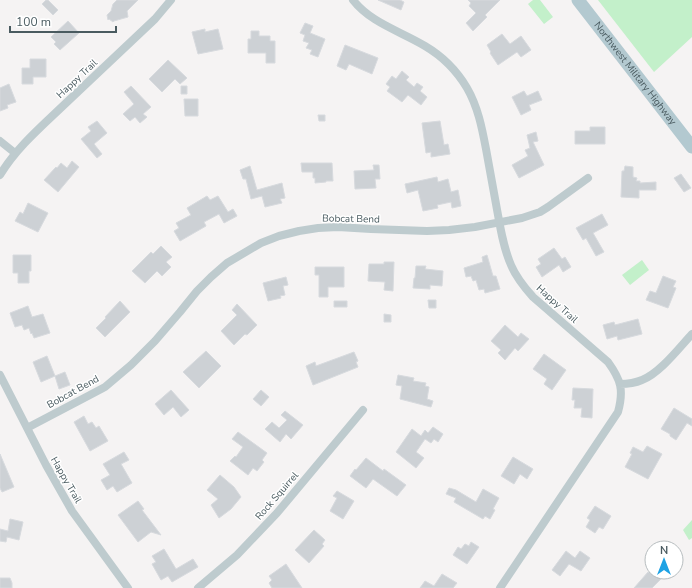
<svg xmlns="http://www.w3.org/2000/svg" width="692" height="588" viewBox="0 0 692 588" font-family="'Nunito Sans',sans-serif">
	<rect width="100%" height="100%" fill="#f5f3f3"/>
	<path fill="#c3f0ca" d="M533,0H540L553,17L544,24L528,4Z
		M598,0H692V37L654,72Z
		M642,260L649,270L630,285L622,275Z
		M692,520V538L689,540L683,530Z"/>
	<path fill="#cdd1d5" stroke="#d7dade" d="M46,0H48L58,10L53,15L42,4Z
		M117,0H138L127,11L128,17L114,21L113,22L109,19L108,20L107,15L111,11L113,4Z
		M378,0H400L404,2L401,10Z
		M468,0H500L485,15L487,17L473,31L466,23L476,13L469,6L471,3Z
		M68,21L79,33L60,50L54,44L56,42L51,37Z
		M305,23L313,26L310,33L325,39L318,57L310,54L312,50L306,48L309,43L303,41L305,35L300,33Z
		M205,29V32L218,29L223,49L198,54L192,32Z
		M251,31H259V36H270V41H275V63H266V53H248V39H251Z
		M502,34L510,44L521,36L531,50L521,57L517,52L498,65L490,53L491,52L487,45Z
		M345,45L378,58L372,74L349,64L346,70L337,66Z
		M30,59H46V77H33V84H22V68H30Z
		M168,60L187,78L180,84L175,79L162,92L149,79Z
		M402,71L409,77L406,80L414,87L417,83L423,87L420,91L427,97L421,105L408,95L402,102L387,91L390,87L386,84L392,76L396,79Z
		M9,84L16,102L7,105L8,108L0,111V88Z
		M131,86L151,107L143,114L147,117L140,123L135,117L130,121L123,114L134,104L124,92Z
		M181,86H187V94H181Z
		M524,91L527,96L538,91L542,100L529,105L531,110L521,115L512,97Z
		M184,99H198V116H185Z
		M318,115H325V121H319Z
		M97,121L107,133L94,144L102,154L97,158L81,139L91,131L88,127Z
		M440,121L444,145L448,144L450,154L431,157V152L426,153L422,123Z
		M590,127H605V144H575V131H590Z
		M536,132L538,141L533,142L544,165L519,178L512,165L528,156L525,150L530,148L527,135Z
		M72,161L79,167L58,192L44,180L56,167L57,168L61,163L67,168Z
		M301,163H332L333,181H326V182L315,183V178H313V172H302Z
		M373,165H379L380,179H375L376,188L355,189L354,171L374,170Z
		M250,166L257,190L282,183L285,198L280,199L282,203L265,207L262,196L251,199L246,179H243L240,170Z
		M625,166L633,167V177L637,178L636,181H640V183L656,182V190H639V198L621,197L622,171H624Z
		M681,174L691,188L684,192L674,178Z
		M437,177L438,182L448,179L451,192L458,190L461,206L452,208L451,202L437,205L438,208L423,211L418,190L407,193L405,184Z
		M207,196L210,200L218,196L228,212L233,209L237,216L224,223L219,214L204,222L206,226L180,241L174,231L179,228L176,223L191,215L187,208Z
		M28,203L48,213L38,232L15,221L20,212L23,214Z
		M602,214L608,225L593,233L604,252L596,256L586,238L583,240L576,228Z
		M161,246L172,257L166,262L171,267L162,276L157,271L145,283L132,271L151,252L153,254Z
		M554,248L562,259L565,257L571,267L563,272L559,265L542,277L536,267L541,264L538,259Z
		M13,255H31V271H29V283H18V273H13Z
		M487,255L493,276H496L500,289L485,293L484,289L479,290L476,280L473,281L471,276L466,277L464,268L483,262L482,257Z
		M384,262H394L393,291L384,290L385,282L368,281L369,264H384Z
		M416,266H426L425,269L443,271L442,286L430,285V289L413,288L414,278H415Z
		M315,267H344V287H328V297H319V275H315Z
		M663,276L676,281L673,287L676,288L668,308L646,300L650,291L656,293Z
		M286,277L288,285L283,286L285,295L280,296L281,298L268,301L263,283Z
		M428,300H436V308H429Z
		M120,301L130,312L105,337L96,328L106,318L105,317Z
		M334,301H347V307H334Z
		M237,304L257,325L247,335L245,334L234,345L221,331L237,315L232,310Z
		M28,306L32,317L43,314L50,333L34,338L32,333L31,334L29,328L24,330L22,325L15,327L10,313Z
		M384,314L391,315V322H384Z
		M638,319L642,334L618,340L617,336L607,339L603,325L614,322L615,325Z
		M505,325L518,337L521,333L529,339L518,351L515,348L505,360L498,353L501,350L491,341Z
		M206,351L221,366L199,388L183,372Z
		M354,352L358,361L356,362L358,367L313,385L306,366L315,362L316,366Z
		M544,354L566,370L552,390L544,384L547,379L533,369Z
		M47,356L55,376L41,382L33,362Z
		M65,372L70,385L59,389L55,376Z
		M398,375L414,378L413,381L426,383L425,386L429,387L427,399L433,401L431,407L400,399L402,386L396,385Z
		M573,388L593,389L592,418L581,417L582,408H574L575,400H572Z
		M171,390L189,410L181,417L173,407L164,415L155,404Z
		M261,390L269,397L261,406L253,399Z
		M674,408L692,419V426L687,423L676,440L670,436V434L661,429Z
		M285,411L303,425L291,439L286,434L280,442L265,429L272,422L279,428L287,420L281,415Z
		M84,416L88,424L92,422L96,428L99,426L108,441L90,451L74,422Z
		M433,427L443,434L438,442L434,439L431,443L425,439L416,452L424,458L416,468L396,452L412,429L421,436L425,430L428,433Z
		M238,432L267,453L262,460L264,462L257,471L253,468L248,475L230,461L235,456L236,457L243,447L232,439Z
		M647,446L662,454L648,479L625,467L632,454L630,453L633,447L643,452Z
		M124,452L129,460L121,464L132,483L117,492L113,486L107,490L101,480L110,475L103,464Z
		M0,454L14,487L2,492L0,488Z
		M513,457L533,469L527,479L520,474L514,484L501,476Z
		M366,458L383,471L384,469L406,485L397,496L373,479L366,488L350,476L355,469L356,470Z
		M220,475L234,487L241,497L231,509L219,518L211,505L218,499L207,490Z
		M449,488L456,490L476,502L483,489L499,498L493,509L495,510L490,519L485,516L483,519L454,502L456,498L446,494Z
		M337,491L354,501L343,519L330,511L337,498L333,496Z
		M138,501L144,509L142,510L161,535L151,532L138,542L118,515Z
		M595,506L611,516L603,529L599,527L595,533L586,527L590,520L587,518Z
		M10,519L23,522L19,540L7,537L6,542L0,541V529L8,531Z
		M314,530L325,540L322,544L324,546L309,563L295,550Z
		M471,542L479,547L467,564L453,555L458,547L461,549L465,544L469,546Z
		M164,549L176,569L193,559L198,567L172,582L168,576L161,580L152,564L156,562L152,556Z
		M566,551L575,558L580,551L590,558L581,571L569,564L560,576L552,570Z
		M286,564L302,588H272L269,583L272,580L269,576Z
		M648,572L649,573L650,572H668L652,588H634Z
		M442,574L457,583L453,588H420L425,581L434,586Z
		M0,578H10L12,583V588H0Z"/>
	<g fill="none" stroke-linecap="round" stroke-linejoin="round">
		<path stroke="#becbce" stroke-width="8" d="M353,0C371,23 400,31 425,46C442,56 457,71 467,88C478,107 482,128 486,149C490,171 494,193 498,215C501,232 504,249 511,265C516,277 525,288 533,297L608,362C621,380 624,390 618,412L500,588
			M0,141L15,153
			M0,175C17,147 42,126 66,103C96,75 125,47 155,19L171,0
			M0,375L46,465L72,511L128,588
			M620,384C628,384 635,383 642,380C660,373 679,348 692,334
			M27,428L88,396L105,387L131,365L155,341L180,312L197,291L211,277L227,263L261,243L279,236L299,231L318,228L338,227L371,229L427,231L449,230L475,227L522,218L540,212L548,207L588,178
			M198,588L237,555L277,513L363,410"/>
		<path stroke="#b3c9d0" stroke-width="13" id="s1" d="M578,0L692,147"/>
	</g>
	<g text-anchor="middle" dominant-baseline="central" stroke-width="3" stroke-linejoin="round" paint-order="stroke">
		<g font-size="10" fill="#4a5b60" stroke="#fff">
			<text stroke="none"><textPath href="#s1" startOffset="93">Northwest Military Highway</textPath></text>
			<text transform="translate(77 79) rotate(-43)">Happy Trail</text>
			<text transform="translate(351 219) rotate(1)">Bobcat Bend</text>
			<text transform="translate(557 304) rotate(42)">Happy Trail</text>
			<text transform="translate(73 392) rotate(-29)">Bobcat Bend</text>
			<text transform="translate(66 480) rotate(60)">Happy Trail</text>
			<text transform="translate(277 496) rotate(-49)">Rock Squirrel</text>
		</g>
	</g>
	<g transform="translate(664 560)"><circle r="19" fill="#ffffff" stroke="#b7bdbf"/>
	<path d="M0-3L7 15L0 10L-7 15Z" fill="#1ea2e4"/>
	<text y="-6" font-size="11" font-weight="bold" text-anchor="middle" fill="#4a5b60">N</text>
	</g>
	<path d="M10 26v6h106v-6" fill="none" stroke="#4a5b60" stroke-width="2"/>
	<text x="16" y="26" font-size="12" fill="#4a5b60" stroke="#ffffff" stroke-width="3" paint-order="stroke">100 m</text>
</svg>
